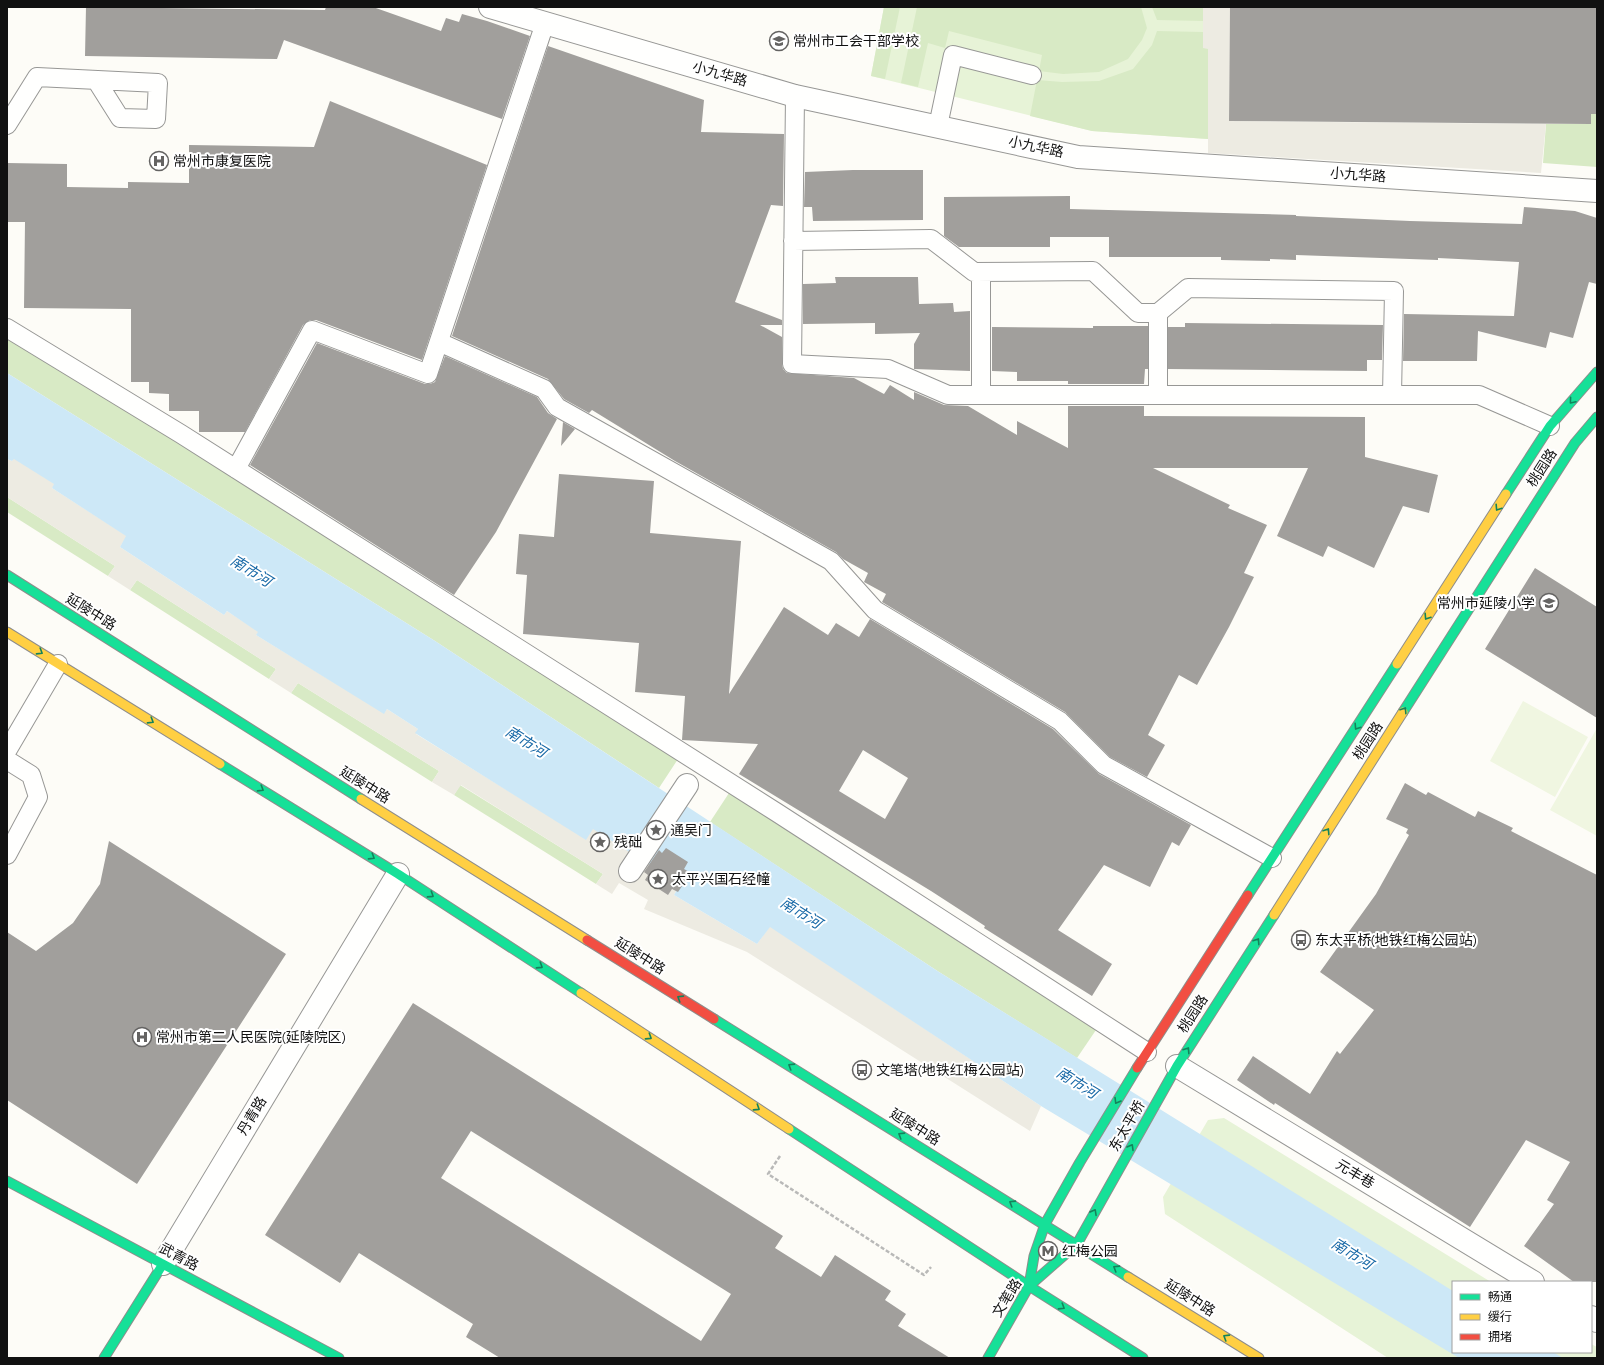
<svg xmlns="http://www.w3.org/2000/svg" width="1604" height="1365" viewBox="0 0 1604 1365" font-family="'Zilla Slab','Noto Sans SC',serif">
	<rect width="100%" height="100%" fill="#fdfcf7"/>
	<path fill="#e7f3d7" d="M884,7H1230L1203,32L1208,139L1092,131L871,76Z
		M1224,1118L1491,1282H1453V1352H1591V1344L1597,1347V1358H1388L1165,1214L1163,1197L1208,1120Z"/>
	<path fill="#d8eac5" d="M884,7H900L885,79L871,76Z
		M917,7H1141L1147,28L1142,40L1128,59L1099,72L1063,74L1039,71L1042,55L949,31L945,48L928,43L918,87L901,83Z
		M1152,7H1230V8H1203V21L1157,20Z
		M1157,31L1203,32V48H1208V139L1092,131L1030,116L1037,80L1062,82L1099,81L1133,69L1152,45Z
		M1591,114H1597V167L1543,163L1546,124H1591Z
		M7,337L241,481L678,759L659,788L435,641L7,373Z
		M7,497L115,566L108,576L7,512Z
		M137,580L276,669L269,679L130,590Z
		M298,683L439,771L432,782L291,693Z
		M460,785L603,874L596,884L454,795Z
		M729,793L1096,1030L1077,1058L939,972L710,822Z"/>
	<path fill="#f0f6e1" d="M1523,701L1588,737L1555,797L1490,761Z
		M1597,728V836L1550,810Z"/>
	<path fill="#edebe2" d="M1203,8H1230L1229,121L1546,124L1541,173L1208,153V49L1203,48Z
		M14,458L55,484L52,488L127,536L120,547L224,615L227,611L259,632L256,635L384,713L387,709L418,729L416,734L586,839L593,828L680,884L674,895L757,944L770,926L1041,1106L1030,1131L747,952L644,909L648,900L619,883L612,894L596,884L603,874L461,785L454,795L432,782L439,771L298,683L291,693L269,679L276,669L137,580L130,590L108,576L115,566L7,497V459L12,461Z"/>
	<path fill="#cde8f7" d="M7,373L435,641L939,972L1453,1291V1352H1553L1563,1358H1459L1041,1106L770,927L757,944L674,895L680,884L593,829L586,840L415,733L418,729L387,709L384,714L256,635L258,632L227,611L224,615L120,547L126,536L52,488L54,484L14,459L12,461L7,459Z"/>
	<path fill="#a19f9c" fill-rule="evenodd" d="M86,7L325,10L326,7H373L441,31L446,18L459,22L462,14L487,21L530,36L502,119L284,40L277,59L85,56Z
		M1230,7H1597V114H1591V124L1229,121Z
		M548,46L704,100L701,132L784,134L783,206L771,205L735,302L782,320V325H760L782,337V364L783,369L787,373L854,378L884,394L890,385L914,400V392L944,405L968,406L1017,435V421L1068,448V406H1144V416L1365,417V457L1438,475L1429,513L1403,506L1374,568L1328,546L1323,557L1277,536L1308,468H1153L1230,505L1228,508L1267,525L1244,573L1254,577L1229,627L1197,685L1179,675L1148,735L1165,745L1147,777L1110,757L1065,712L882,602L886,594L864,582L868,573L843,559L836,552L675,461L592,410L589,413L564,399L548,379L452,336Z
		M330,101L487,165L422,360L316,320H310L303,325L245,432H199V411H169V394L149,393V382H131V309L24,308L25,222H7V163L67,164V187L128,188V182L189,183V145L314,147Z
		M853,170H923V220L813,221L812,207H804L805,172Z
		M1070,196V209L1296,215V216L1410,221L1522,224L1524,207L1575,211L1597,218V284L1589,282L1573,338L1550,332L1546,348L1478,331L1477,361H1403L1404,314L1514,316L1519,262L1438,258V260L1296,255V260L1270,259V261L1221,260V257H1109V237H1050V247H959L944,236V197Z
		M835,277H918L919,304L953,303L954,312L970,311V371L914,369V344L920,333L875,334V323L803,324V284L836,283Z
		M1185,323L1383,325L1382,360H1367V371L1168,369V327H1185Z
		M1093,326H1148V369H1145L1144,384H1068V381H1017V372L992,371V327L1093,328Z
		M317,343L425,384H430L435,382L445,356L537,397L548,413L557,419L496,532L454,595L250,465Z
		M563,422L575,429L561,446Z
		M559,474L654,481L650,533L741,541L729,694L784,607L828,635L836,623L859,637L870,619L1053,729L1099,774L1191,825L1179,846L1172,842L1150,887L1104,865L1058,930L1112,964L1092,996L984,928L985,926L931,891L739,774L758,744L682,740L685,696L635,692L639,643L523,634L527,575L516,574L519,534L554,537ZM863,750L908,778L885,819L839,791Z
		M1535,568L1597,607V718L1485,649Z
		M1405,783L1426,795L1428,792L1475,817L1478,811L1513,828L1511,831L1597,875V1282H1574L1524,1246L1554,1204L1547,1200L1570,1162L1526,1140L1470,1227L1275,1103L1274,1105L1237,1080L1253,1056L1310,1094L1337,1051L1340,1054L1374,1010L1320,972L1376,894L1409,835L1406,833L1408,829L1386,819Z
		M109,841L286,954L137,1184L7,1100V932L36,951L73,923L100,884Z
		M666,848L688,862L684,869L691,873L678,892L672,889L668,895L645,880L648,875L644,872L659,850L662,853Z
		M413,1003L783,1236L775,1248L821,1277L835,1255L891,1291L885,1300L906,1314L898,1326L950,1358H500L466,1337L473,1324L359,1253L340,1283L265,1235ZM471,1131L731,1294L701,1341L441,1178Z"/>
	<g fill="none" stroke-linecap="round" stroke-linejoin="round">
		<defs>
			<path id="lane" d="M795,96L792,364L888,369L948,395H1479L1550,426
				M7,125L37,77L158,83L156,119L120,118L96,80
				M938,126L953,55L1032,75
				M793,241L931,239L974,272L1093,271L1138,313H1158L1188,288L1394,291L1392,395
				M1158,313V395
				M7,328L181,434L776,812L1147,1052
				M439,342L544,389L557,407L831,561L875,610L1060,721L1104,765L1272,858
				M981,395V272
				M236,469L312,330L428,374L545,23
				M7,751L58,664
				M7,760L31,775L38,797L7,855"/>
			<path id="street" d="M490,7L795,96L1078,157L1597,191
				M630,871L687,785
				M1177,1066L1533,1282
				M163,1264L398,874
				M1591,1317L1597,1321"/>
			<path id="fast" d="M1506,494L1550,426L1597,372
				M7,575L361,799
				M1403,712L1575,443L1597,417
				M220,764L398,874L581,993
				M1248,895L1397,664
				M714,1019L1128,1277
				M789,1129L1029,1286L1143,1358
				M7,1181L339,1358
				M1029,1286L1034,1256L1045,1224L1080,1162L1137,1068
				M104,1358L163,1264
				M988,1358L1029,1286L1077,1244L1177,1066L1274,915"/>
			<path id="slow" d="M7,632L220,764
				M1397,664L1506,494
				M361,799L587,940
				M1274,915L1403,712
				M581,993L789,1129
				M1128,1277L1259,1358"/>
			<path id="jam" d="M587,940L714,1019
				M1137,1068L1248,895"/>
		</defs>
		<use href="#lane" stroke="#979795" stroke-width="20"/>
		<use href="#street" stroke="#979795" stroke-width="24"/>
		<use href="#fast" stroke="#8e8d8b" stroke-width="11"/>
		<use href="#slow" stroke="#8e8d8b" stroke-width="11"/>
		<use href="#jam" stroke="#8e8d8b" stroke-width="11"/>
		<path stroke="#b9b9b8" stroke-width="2.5" stroke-dasharray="4 2" stroke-linecap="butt" d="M780,1156L768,1174L924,1275L931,1267"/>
		<use href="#lane" stroke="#fffffe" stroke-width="18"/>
		<use href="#street" stroke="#fffffe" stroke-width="22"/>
		<use href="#fast" stroke="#16e098" stroke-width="9"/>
		<use href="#slow" stroke="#ffcf43" stroke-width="9"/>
		<use href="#jam" stroke="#f24e42" stroke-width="9"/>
	</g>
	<defs><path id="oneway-chevron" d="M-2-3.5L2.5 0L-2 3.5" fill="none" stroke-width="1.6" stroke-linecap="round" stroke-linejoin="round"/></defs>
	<g stroke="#14835b">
		<use href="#oneway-chevron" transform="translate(1572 401) rotate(130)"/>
		<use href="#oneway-chevron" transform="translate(1498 508) rotate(123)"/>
		<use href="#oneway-chevron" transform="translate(1427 617) rotate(123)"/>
		<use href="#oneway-chevron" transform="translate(40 652) rotate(32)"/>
		<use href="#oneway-chevron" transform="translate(1404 710) rotate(-57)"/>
		<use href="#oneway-chevron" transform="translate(151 721) rotate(32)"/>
		<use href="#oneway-chevron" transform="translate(1357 727) rotate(123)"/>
		<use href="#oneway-chevron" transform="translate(261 789) rotate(32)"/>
		<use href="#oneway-chevron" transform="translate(1327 831) rotate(-57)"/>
		<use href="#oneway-chevron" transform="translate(372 857) rotate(32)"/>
		<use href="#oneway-chevron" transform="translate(431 895) rotate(33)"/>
		<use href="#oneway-chevron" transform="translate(1257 941) rotate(-57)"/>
		<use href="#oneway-chevron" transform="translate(540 966) rotate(33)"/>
		<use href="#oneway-chevron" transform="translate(680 998) rotate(-148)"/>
		<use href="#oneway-chevron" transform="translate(649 1037) rotate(33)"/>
		<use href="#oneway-chevron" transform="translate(1187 1050) rotate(-57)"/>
		<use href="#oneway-chevron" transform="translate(791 1066) rotate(-148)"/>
		<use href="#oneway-chevron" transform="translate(1117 1101) rotate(121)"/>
		<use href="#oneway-chevron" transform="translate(757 1108) rotate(33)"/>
		<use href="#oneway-chevron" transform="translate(901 1135) rotate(-148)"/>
		<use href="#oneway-chevron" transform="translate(1131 1147) rotate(-60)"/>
		<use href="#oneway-chevron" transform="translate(1012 1203) rotate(-148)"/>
		<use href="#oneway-chevron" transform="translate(1094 1212) rotate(-61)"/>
		<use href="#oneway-chevron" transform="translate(1116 1268) rotate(-148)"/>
		<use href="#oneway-chevron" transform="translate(1062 1307) rotate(32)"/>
		<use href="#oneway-chevron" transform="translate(1226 1337) rotate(-148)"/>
	</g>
	<defs>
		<symbol id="school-ring" viewBox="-11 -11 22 22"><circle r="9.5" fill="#fff" stroke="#646362" stroke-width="1.5"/><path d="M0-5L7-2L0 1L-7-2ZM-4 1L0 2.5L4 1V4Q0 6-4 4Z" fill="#646362"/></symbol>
		<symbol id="hospital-ring" viewBox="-11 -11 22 22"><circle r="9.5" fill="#fff" stroke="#646362" stroke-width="1.5"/><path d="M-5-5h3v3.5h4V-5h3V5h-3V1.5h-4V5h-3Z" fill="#646362"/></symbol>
		<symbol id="sight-ring" viewBox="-11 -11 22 22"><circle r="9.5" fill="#fff" stroke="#646362" stroke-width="1.5"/><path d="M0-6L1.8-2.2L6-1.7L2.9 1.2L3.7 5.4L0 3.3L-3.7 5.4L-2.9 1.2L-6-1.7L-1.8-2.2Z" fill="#646362"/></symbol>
		<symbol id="bus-ring" viewBox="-11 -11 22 22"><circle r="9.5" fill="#fff" stroke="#646362" stroke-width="1.5"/><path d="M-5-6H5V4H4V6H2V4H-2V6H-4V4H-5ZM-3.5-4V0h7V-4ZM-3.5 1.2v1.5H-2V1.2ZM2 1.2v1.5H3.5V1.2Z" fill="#646362"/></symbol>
		<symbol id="metro-ring" viewBox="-11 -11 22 22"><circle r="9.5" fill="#fff" stroke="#646362" stroke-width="1.5"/><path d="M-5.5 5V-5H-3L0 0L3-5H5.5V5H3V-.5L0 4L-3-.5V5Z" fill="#646362"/></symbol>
	</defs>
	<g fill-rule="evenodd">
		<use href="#school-ring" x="768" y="30" width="22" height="22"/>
		<use href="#hospital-ring" x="148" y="150" width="22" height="22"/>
		<use href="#school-ring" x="1538" y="592" width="22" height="22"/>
		<use href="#sight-ring" x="645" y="819" width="22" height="22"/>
		<use href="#sight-ring" x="589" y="831" width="22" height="22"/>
		<use href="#sight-ring" x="647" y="868" width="22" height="22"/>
		<use href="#bus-ring" x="1290" y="929" width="22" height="22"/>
		<use href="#hospital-ring" x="131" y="1026" width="22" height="22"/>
		<use href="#bus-ring" x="851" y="1059" width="22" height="22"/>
		<use href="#metro-ring" x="1037" y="1240" width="22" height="22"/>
	</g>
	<g text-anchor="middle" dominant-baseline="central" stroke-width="4" stroke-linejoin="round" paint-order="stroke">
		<g font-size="14" fill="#111" stroke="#fff" text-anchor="start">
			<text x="793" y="41">常州市工会干部学校</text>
			<text x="173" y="161">常州市康复医院</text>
			<text x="1535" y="603" text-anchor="end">常州市延陵小学</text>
			<text x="670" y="830">通吴门</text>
			<text x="614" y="842">残础</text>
			<text x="672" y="879">太平兴国石经幢</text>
			<text x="1315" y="940">东太平桥(地铁红梅公园站)</text>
			<text x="156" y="1037">常州市第二人民医院(延陵院区)</text>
			<text x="876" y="1070">文笔塔(地铁红梅公园站)</text>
			<text x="1062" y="1251">红梅公园</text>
		</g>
		<g font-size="14" fill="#111" stroke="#fff">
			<text transform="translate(720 74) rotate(16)">小九华路</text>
			<text transform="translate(1036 147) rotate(12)">小九华路</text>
			<text transform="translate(1358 175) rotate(4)">小九华路</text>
			<text transform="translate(1542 468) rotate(-57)">桃园路</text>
			<text transform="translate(91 612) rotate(32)">延陵中路</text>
			<text transform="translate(1368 741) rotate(-57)">桃园路</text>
			<text transform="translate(365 785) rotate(32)">延陵中路</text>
			<text transform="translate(640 956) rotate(32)">延陵中路</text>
			<text transform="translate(1193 1014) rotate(-57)">桃园路</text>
			<text transform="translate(252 1116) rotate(-59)">丹青路</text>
			<text transform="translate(1127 1126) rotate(-60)">东太平桥</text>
			<text transform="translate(915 1127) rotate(32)">延陵中路</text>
			<text transform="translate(1355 1174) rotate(31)">元丰巷</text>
			<text transform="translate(179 1257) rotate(28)">武青路</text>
			<text transform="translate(1007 1298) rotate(-58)">文笔路</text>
			<text transform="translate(1190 1298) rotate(32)">延陵中路</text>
		</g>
		<g font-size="15" font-style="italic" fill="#1768a6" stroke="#fff">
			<text transform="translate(251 571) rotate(32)">南市河</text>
			<text transform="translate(526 742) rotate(32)">南市河</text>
			<text transform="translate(801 913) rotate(32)">南市河</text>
			<text transform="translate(1077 1083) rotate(32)">南市河</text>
			<text transform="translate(1352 1254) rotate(32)">南市河</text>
		</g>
	</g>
	<rect width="1604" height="1365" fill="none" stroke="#111111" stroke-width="16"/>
	<rect x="1452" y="1281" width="140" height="72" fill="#ffffff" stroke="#a0a0a0"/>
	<rect x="1460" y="1294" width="20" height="6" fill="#16e098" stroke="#a0a0a0"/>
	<text x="1488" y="1301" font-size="12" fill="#111111">畅通</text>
	<rect x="1460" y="1314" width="20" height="6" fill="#ffcf43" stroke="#a0a0a0"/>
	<text x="1488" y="1321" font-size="12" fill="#111111">缓行</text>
	<rect x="1460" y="1334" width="20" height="6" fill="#f24e42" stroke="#a0a0a0"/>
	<text x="1488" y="1341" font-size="12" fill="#111111">拥堵</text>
</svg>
